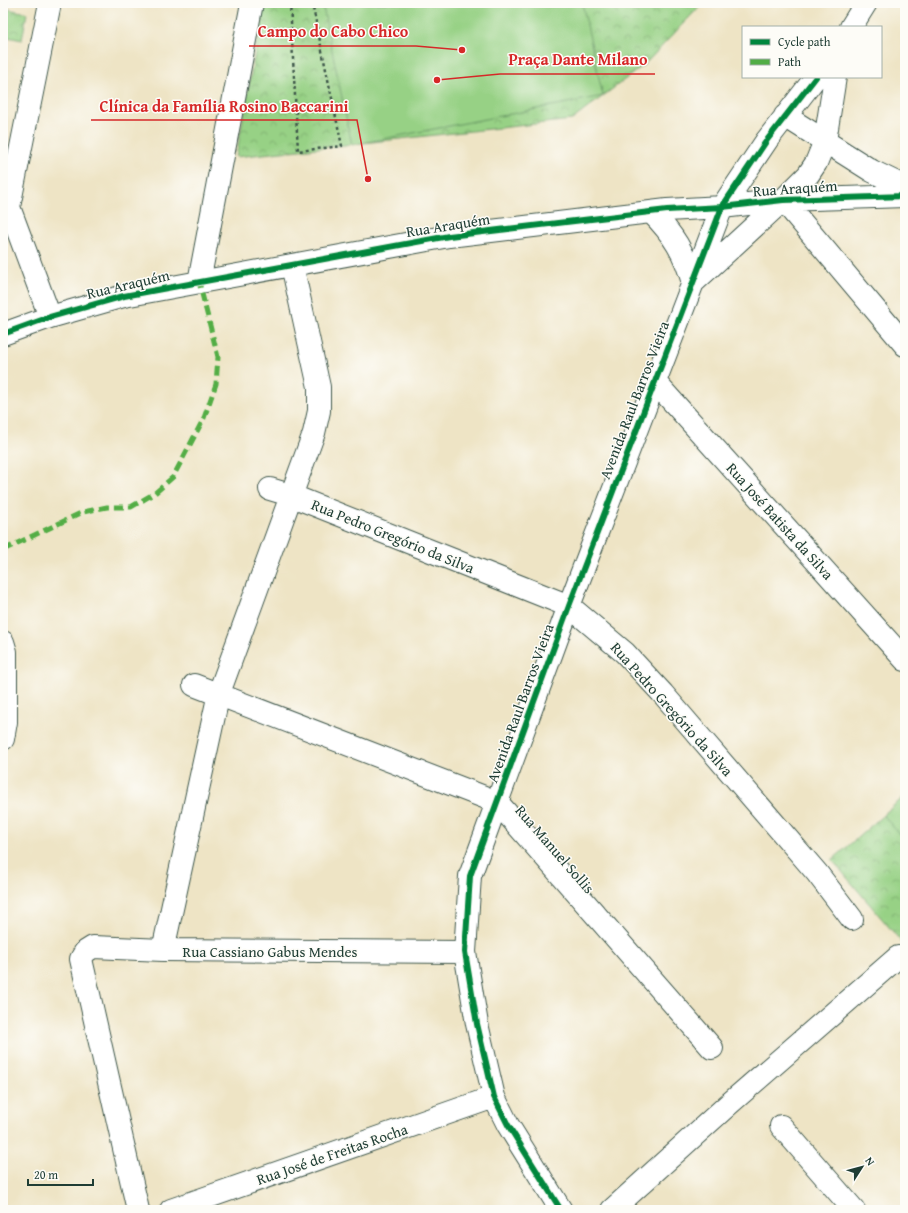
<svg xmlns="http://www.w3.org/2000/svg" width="908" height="1213" viewBox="0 0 908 1213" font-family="'Gentium Book Plus',serif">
	<defs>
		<pattern id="park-crowns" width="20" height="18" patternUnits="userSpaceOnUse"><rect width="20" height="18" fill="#97d185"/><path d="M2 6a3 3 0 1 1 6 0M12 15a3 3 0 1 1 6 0" fill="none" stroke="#7bab6e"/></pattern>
	</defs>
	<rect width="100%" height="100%" fill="#fdfcf7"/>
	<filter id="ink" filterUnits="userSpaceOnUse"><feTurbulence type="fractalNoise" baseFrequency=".025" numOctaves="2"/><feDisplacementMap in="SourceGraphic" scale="8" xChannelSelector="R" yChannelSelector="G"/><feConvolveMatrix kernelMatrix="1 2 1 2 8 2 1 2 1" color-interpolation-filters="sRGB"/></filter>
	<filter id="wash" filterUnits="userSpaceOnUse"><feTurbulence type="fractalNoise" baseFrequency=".012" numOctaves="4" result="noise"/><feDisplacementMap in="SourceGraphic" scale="16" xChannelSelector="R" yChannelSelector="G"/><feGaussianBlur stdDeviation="0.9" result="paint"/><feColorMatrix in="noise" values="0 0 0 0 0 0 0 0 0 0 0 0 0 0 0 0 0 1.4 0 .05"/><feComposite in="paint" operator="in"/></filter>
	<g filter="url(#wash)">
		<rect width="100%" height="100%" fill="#eee4c5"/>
		<path fill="url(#park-crowns)" stroke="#5b875c" d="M264,3H703L645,64L572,120L236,157Z
			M3,8L27,13L22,40L3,36Z
			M905,796V946L832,860Z"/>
		<path fill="#97d185" stroke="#5b875c" d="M322,3H582L603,96L352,145Z
			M905,796V841L883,815Z"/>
	</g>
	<g filter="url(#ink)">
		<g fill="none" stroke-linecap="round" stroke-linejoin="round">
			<defs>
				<path id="minor" d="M50,3L9,207L50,317
					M851,27L866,3
					M785,116L872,171L905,187
					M783,200L905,345
					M651,212C673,234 685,253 693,283
					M695,281L783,200L808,175L816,163L825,141L835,77
					M199,282L252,3
					M3,334L50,317L124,296L449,236L667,210L722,207L783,200L905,196
					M655,382L905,660
					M270,489L290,495L569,606L625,653L663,694L817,873L852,919
					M3,642L6,652V722L3,739
					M194,685L497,802L712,1048
					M163,950L219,693L314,433L319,411V387L292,265
					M781,1126L854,1210
					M138,1210L81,959L85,952L93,947L163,950L465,952
					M171,1210L494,1097
					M561,1210L508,1125L494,1097L477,1024L465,952L470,876L569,606L722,207L767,140L816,77
					M612,1210L729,1104L898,957"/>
			</defs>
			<use href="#minor" stroke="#3e564a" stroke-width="24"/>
			<path stroke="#3e564a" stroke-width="2.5" stroke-dasharray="3 3" stroke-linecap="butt" d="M290,3L298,151L342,146L312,3"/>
			<use href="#minor" stroke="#fff" stroke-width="22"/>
			<path stroke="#52ad45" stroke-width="5" stroke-dasharray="10 5" stroke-linecap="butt" d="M3,550L83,512L107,507H131L155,493L173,477L204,418L216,384L218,357L199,282"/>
			<defs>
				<path id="cycleway" d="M3,334L50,317L124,296L449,236L667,210L722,207L783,200L905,196
					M561,1210L508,1125L494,1097L477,1024L465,952L470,876L569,606L722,207L767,140L816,77"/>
			</defs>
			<use href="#cycleway" stroke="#fdfcf7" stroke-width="8"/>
			<use href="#cycleway" stroke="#00873e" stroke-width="6"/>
		</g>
	</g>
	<g text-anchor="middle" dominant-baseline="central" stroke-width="3" stroke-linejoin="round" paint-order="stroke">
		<g font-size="15" fill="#1f3d34" stroke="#fdfcf7">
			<text transform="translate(795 188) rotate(-4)">Rua Araquém</text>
			<text transform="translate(448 225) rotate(-9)">Rua Araquém</text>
			<text transform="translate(128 284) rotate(-13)">Rua Araquém</text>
			<text transform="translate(634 400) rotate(-69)">Avenida Raul Barros Vieira</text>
			<text transform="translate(780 521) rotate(48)">Rua José Batista da Silva</text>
			<text transform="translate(393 536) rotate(22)">Rua Pedro Gregório da Silva</text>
			<text transform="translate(520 703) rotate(-70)">Avenida Raul Barros Vieira</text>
			<text transform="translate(672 709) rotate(48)">Rua Pedro Gregório da Silva</text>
			<text transform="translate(555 849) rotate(49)">Rua Manuel Sollis</text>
			<text x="270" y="951">Rua Cassiano Gabus Mendes</text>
			<text transform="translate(332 1154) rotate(-19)">Rua José de Freitas Rocha</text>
		</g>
	</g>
	<path fill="none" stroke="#d62828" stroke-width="1.5" d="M462 50L416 46H249M437 80L500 74H655M368 179L357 120H91"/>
	<g fill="#d62828" stroke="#fdfcf7" stroke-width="1.5">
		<circle cx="462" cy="50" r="4"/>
		<circle cx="437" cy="80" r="4"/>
		<circle cx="368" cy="179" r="4"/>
	</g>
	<g font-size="16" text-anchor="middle" font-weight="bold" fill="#d62828" stroke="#fdfcf7" stroke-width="3" stroke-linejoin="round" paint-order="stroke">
		<text x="333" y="37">Campo do Cabo Chico</text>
		<text x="578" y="65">Praça Dante Milano</text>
		<text x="224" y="112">Clínica da Família Rosino Baccarini</text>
	</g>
	<rect width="908" height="1213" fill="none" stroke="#fdfcf7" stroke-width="16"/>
	<rect x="742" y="26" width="140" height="52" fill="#fdfcf7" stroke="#a4b0a9"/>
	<rect x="750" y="39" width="20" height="6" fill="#00873e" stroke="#a4b0a9"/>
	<text x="778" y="46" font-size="12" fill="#1f3d34">Cycle path</text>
	<rect x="750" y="59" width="20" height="6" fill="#52ad45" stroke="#a4b0a9"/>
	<text x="778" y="66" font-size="12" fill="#1f3d34">Path</text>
	<g transform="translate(862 1167) rotate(54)" stroke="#fdfcf7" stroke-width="3" paint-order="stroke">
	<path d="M0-3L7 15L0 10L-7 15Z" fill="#1f3d34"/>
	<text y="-6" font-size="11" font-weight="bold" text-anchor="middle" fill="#1f3d34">N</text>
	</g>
	<path d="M28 1179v6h65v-6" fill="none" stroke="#1f3d34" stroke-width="2"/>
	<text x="34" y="1179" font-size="12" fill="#1f3d34" stroke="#fdfcf7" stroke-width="3" paint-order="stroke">20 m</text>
</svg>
